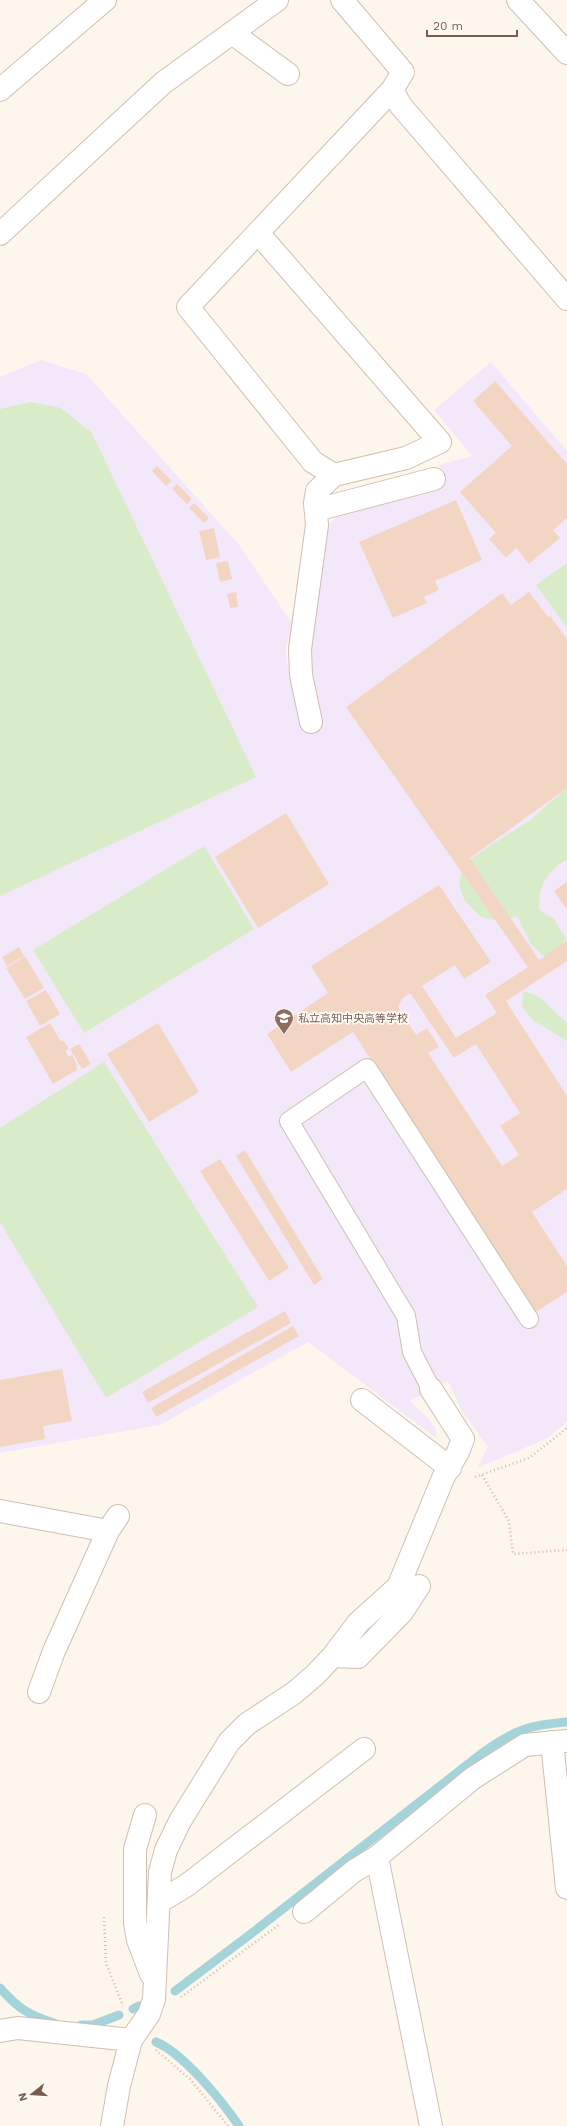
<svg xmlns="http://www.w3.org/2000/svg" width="567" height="2126" viewBox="0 0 567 2126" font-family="'Work Sans','Noto Sans JP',sans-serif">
	<rect width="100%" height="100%" fill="#fdf6ec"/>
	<path fill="#f3e8fa" d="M41,360L86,374L240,546L293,625L286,647L287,663L302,729L322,723L304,646L324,537L332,521L345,510L362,504L442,487L439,465L472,456L434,410L491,362L567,451V1422L548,1438L477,1468L488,1447L462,1411L448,1381L410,1401L428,1418L436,1430V1438L308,1342L160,1425L0,1453V377Z"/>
	<path fill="#d8ecc9" d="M31,402L61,408L92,433L256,777L0,896V409Z
		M567,563V628L536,585Z
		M567,788V859C545,874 539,883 539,910L554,919L566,939L560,957L543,956L531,944L517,916L500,921L481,917L465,901L459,886L463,865L488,847L529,821Z
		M204,846L254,929L84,1033L33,950Z
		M523,991L538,996L567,1023V1041L531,1019L522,1006Z
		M104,1062L258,1307L106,1398L0,1222V1128Z"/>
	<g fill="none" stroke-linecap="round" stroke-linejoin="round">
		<path stroke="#a5d3da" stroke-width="9" d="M0,1988C18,2008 28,2015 54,2023
			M175,1991L252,1933L481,1754C514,1731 526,1725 567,1722
			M133,2009L139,2006
			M81,2025H93L119,2015
			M156,2042C183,2053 222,2101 239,2126"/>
	</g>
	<path fill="#f3d5c3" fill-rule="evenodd" d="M495,381L567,464V518L553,530L560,538L529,564L516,548L506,558L489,539L496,533L460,492L512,446L473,401Z
		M157,466L172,481L166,486L152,471Z
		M177,484L192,499L187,504L172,489Z
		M456,500L482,560L435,581L439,590L424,597L427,603L393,618L359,542Z
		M194,503L209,518L204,523L189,508Z
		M214,528L220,557L206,560L199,531Z
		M228,561L232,579L220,582L216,563Z
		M236,592L238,607L230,608L227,594Z
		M529,592L548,617L550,616L567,639V788L470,858L539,960L567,941V961L506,1001L567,1096V1189L532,1212L567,1266V1292L534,1313L353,1032L291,1072L267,1034L328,993L311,966L439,885L491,962L464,979L455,965L422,986L456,1038L497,1013L485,995L528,967L346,707L502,593L511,605ZM410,993L454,1058L476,1044L520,1113L500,1126L519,1155L502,1166L428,1053L439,1047L427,1028L416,1035L398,1007L402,999Z
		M286,813L329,884L258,928L215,857Z
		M567,882V910L554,891Z
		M19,947L24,956L7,966L2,957Z
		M25,956L44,988L25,999L6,968Z
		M46,990L60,1014L40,1026L26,1001Z
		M50,1023L61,1042L63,1040L69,1049L65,1051L69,1057L72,1055L77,1065L76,1066L77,1070L53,1084L26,1037Z
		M158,1023L199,1092L149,1122L107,1054Z
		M79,1044L91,1064L82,1069L70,1049Z
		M245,1150L323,1279L314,1285L236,1156Z
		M220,1159L289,1268L269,1281L200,1171Z
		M285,1311L291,1323L148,1403L142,1392Z
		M293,1326L299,1336L156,1417L151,1408Z
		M62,1369L72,1421L43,1426L45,1439L0,1447V1380Z"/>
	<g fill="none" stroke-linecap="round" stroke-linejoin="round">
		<defs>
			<path id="service" d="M431,1389L412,1352L406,1316L289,1121L367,1068L529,1319"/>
			<path id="minor" d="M342,0L403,72L392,90L401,106L567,299
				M518,0L567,53
				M232,33L288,74
				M0,90L105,0
				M258,233L440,442L406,458L334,475L313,462L188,307L392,90
				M0,234L163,83L277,0
				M316,510L434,479
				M311,722L301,675L300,649L317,525L315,503L317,491L334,475
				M362,1400L450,1468
				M0,1511L108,1531
				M333,1656L358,1657L402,1612L419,1586
				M39,1692L54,1651L108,1531L118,1516
				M552,1742L567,1888
				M145,1815L135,1849V1923L138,1940L151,1974
				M159,1902L187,1885L364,1749
				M304,1912L354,1871L377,1857
				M0,2031L18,2028L131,2040
				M112,2126L119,2086L131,2040L149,2014L154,1999L160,1872L166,1850L180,1821L229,1742L247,1724L294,1693L315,1675L333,1656L358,1623L398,1587L444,1476L458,1452L463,1439L431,1389
				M431,2126L377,1857L473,1778L525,1745L567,1741"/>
		</defs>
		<use href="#service" stroke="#d1beb0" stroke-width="20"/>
		<use href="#minor" stroke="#d1beb0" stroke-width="24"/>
		<path stroke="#d9b8a5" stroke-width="2.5" stroke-dasharray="1 3" stroke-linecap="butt" d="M482,1475L509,1521L513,1554L567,1550
			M475,1477L529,1458L567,1428
			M104,1917L106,1963L123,2006
			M181,1997L280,1924
			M156,2050L190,2079L228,2126"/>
		<use href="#service" stroke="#fff" stroke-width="18"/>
		<use href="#minor" stroke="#fff" stroke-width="22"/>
	</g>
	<defs>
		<symbol id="school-pin" viewBox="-11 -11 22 30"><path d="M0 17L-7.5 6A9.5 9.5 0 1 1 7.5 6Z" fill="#8d6e63" stroke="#fffaf3"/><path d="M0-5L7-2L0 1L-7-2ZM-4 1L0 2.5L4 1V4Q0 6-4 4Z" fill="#fff"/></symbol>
	</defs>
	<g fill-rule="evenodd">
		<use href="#school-pin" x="273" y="1007" width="22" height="30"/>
	</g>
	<g text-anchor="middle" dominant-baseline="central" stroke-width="3.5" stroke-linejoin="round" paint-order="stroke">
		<g font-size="11" fill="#785e54" stroke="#fffaf3" text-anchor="start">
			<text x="298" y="1018">私立高知中央高等学校</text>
		</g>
	</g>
	<g transform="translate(32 2094) rotate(253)" stroke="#fffaf3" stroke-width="3" paint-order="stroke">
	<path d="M0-3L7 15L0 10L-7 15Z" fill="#7a5c4d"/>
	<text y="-6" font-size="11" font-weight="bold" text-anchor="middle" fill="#7a5c4d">N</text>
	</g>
	<path d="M427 30v6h90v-6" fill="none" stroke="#7a5c4d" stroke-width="2"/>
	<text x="433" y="30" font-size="12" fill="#7a5c4d" stroke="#fffaf3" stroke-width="3" paint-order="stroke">20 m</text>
</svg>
